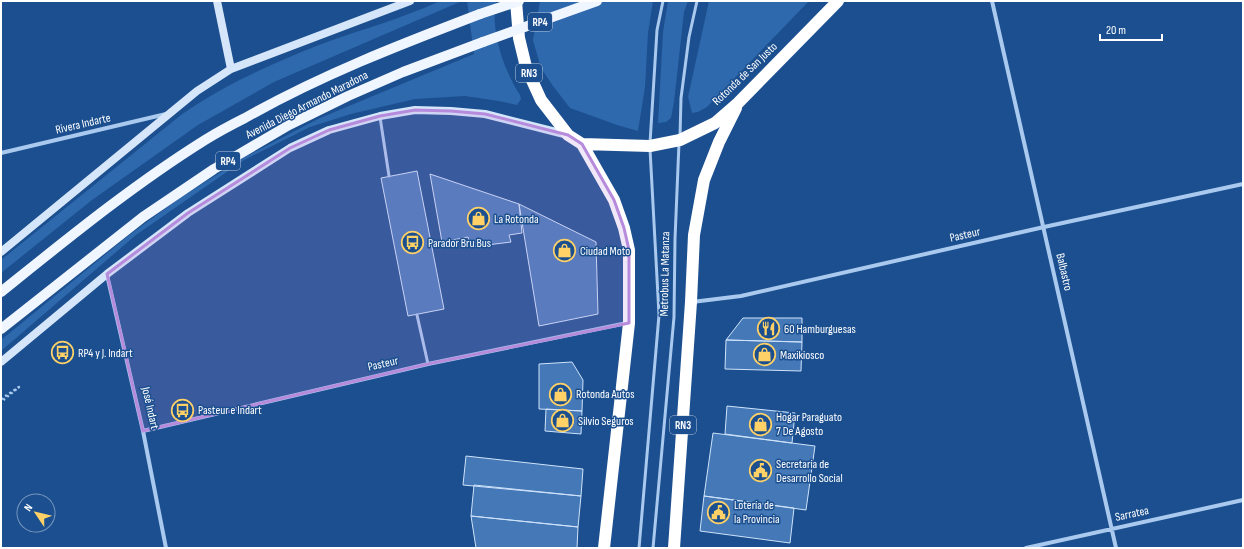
<svg xmlns="http://www.w3.org/2000/svg" width="1244" height="549" viewBox="0 0 1244 549" font-family="'Sofia Sans Condensed',sans-serif">
	<rect width="100%" height="100%" fill="#1b4f8f"/>
	<path fill="#2e69ad" d="M440,1H462L274,82L198,125L92,200L1,273V260L181,115C224,85 271,64 319,45C359,30 401,19 440,1Z
		M467,1H496C490,30 504,71 520,95L521,99L517,105L499,101L465,96L415,99L351,114L310,127L244,160L136,235L1,351V340L128,236L180,198L245,157L320,118L474,54Z
		M540,1H653L648,33L645,87L638,131L617,125L570,108L553,86L541,68L533,40Z
		M668,1H688L684,12L674,102L671,118L666,122L658,123L663,32Z
		M709,1H809L707,107L698,112L692,113L688,97Z"/>
	<path fill="#4478b7" stroke="#cfe3fa" d="M417,171L444,309L408,316L381,178Z
		M430,174L519,204L522,233L509,235L511,242L471,247L468,237L442,242Z
		M519,204L596,242L598,314L539,326Z
		M743,318H802V342L726,340Z
		M726,340L802,342L801,371L725,369Z
		M572,362L583,380L582,411L539,409V364Z
		M727,406L795,413L792,443L725,434Z
		M546,409L582,411L581,434L545,431Z
		M713,433L815,446L806,510L704,496Z
		M466,456L583,469L581,496L463,485Z
		M474,485L581,496L578,527L471,516Z
		M704,496L794,508L790,543L700,531Z
		M471,516L578,527L577,548H476Z"/>
	<g fill="none" stroke-linecap="round" stroke-linejoin="round">
		<path stroke="#a9c9ee" stroke-width="2.5" stroke-dasharray="2 3" stroke-linecap="butt" d="M1,399L19,387L1,402"/>
		<path stroke="#a9c9ee" stroke-width="3" d="M380,117L389,176
			M680,136L681,98L689,37L697,1
			M650,143L657,30L663,1
			M417,315L428,364
			M639,548L659,315L650,149
			M653,548L674,317L675,239L679,143"/>
		<path stroke="#a9c9ee" stroke-width="4" d="M992,1L1116,548
			M1,153L166,114
			M107,275L143,431L166,548
			M692,302L741,296L1044,227L1243,184
			M143,431L428,364L627,323
			M1026,548L1243,500"/>
		<path stroke="#d6e6fa" stroke-width="8" d="M217,1L231,69
			M1,252L197,91L231,69L410,1
			M1,362L107,274L188,213L290,148L329,130L380,116L415,110L451,111L485,114L568,135"/>
		<path stroke="#f0f6ff" stroke-width="10" d="M1,292C67,239 133,185 205,140C218,132 231,125 245,118C321,75 399,45 480,14
			M1,329L143,217L214,169L289,125L348,96L403,72L483,42"/>
		<path stroke="#fff" stroke-width="12" d="M516,1L519,38L526,67L541,100L568,135L582,144L650,146L680,140L715,123L738,103L838,1
			M582,144L614,200L624,228L629,250V323L604,548
			M674,548L691,302L694,235L704,180L719,142L736,108"/>
		<path stroke="#f0f6ff" stroke-width="10" d="M480,14L519,1
			M483,42L597,1"/>
	</g>
	<path fill="#b68bdc" fill-opacity="0.2" stroke="#b68bdc" stroke-width="3" stroke-linejoin="round" d="M415,110L451,111L485,114L568,135L582,144L614,200L624,228L629,250V323L428,364L143,431L107,274L188,213L290,148L329,130L380,116Z"/>
	<defs>
		<symbol id="shop-ring" viewBox="-11 -11 22 22"><circle r="9.5" fill="#1b4f8f" stroke="#ffd166" stroke-width="1.5"/><path d="M-5-2.5h2.3a2.7 3.5 0 0 1 5.4 0H5L5.5 6h-11ZM-1.5-2.5h3a1.5 2.3 0 0 0-3 0Z" fill="#ffd166"/></symbol>
		<symbol id="bus-ring" viewBox="-11 -11 22 22"><circle r="9.5" fill="#1b4f8f" stroke="#ffd166" stroke-width="1.5"/><path d="M-5-6H5V4H4V6H2V4H-2V6H-4V4H-5ZM-3.5-4V0h7V-4ZM-3.5 1.2v1.5H-2V1.2ZM2 1.2v1.5H3.5V1.2Z" fill="#ffd166"/></symbol>
		<symbol id="restaurant-ring" viewBox="-11 -11 22 22"><circle r="9.5" fill="#1b4f8f" stroke="#ffd166" stroke-width="1.5"/><path d="M-5-6h1v4h1v-4h1v4h1v-4h1v5L-1.5 .5V6h-2V.5L-5-1ZM5-6V6H3V1.5H1.5Q1.5-4 5-6Z" fill="#ffd166"/></symbol>
		<symbol id="civic-ring" viewBox="-11 -11 22 22"><circle r="9.5" fill="#1b4f8f" stroke="#ffd166" stroke-width="1.5"/><path d="M-.6-6.5H3V-4.5H.6V-3L4-1V1h2V6H-6V1h2V-1L-.6-3ZM-1.2 2.5V6h2.4V2.5Z" fill="#ffd166"/></symbol>
	</defs>
	<g fill-rule="evenodd">
		<use href="#shop-ring" x="466" y="206" width="25" height="25"/>
		<use href="#bus-ring" x="400" y="230" width="25" height="25"/>
		<use href="#shop-ring" x="552" y="238" width="25" height="25"/>
		<use href="#restaurant-ring" x="756" y="316" width="25" height="25"/>
		<use href="#bus-ring" x="50" y="340" width="25" height="25"/>
		<use href="#shop-ring" x="752" y="342" width="25" height="25"/>
		<use href="#shop-ring" x="548" y="382" width="25" height="25"/>
		<use href="#bus-ring" x="170" y="398" width="25" height="25"/>
		<use href="#shop-ring" x="550" y="408" width="25" height="25"/>
		<use href="#shop-ring" x="748" y="412" width="25" height="25"/>
		<use href="#civic-ring" x="748" y="458" width="25" height="25"/>
		<use href="#civic-ring" x="706" y="500" width="25" height="25"/>
	</g>
	<g text-anchor="middle" dominant-baseline="central" stroke-width="3" stroke-linejoin="round" paint-order="stroke">
		<g fill="#1b4f8f" stroke="#bbcadd" stroke-width="1">
			<rect x="528" y="13" width="24" height="18" rx="3"/>
			<rect x="516" y="64" width="26" height="18" rx="3"/>
			<rect x="216" y="152" width="24" height="18" rx="3"/>
			<rect x="670" y="416" width="26" height="18" rx="3"/>
		</g>
		<g font-size="11" font-weight="bold" fill="#fff">
			<text x="540" y="22">RP4</text>
			<text x="529" y="73">RN3</text>
			<text x="228" y="161">RP4</text>
			<text x="683" y="425">RN3</text>
		</g>
		<g font-size="12" fill="#fff" stroke="#1b4f8f">
			<text transform="translate(745 74) rotate(-44)">Rotonda de San Justo</text>
			<text transform="translate(307 105) rotate(-27)">Avenida Diego Armando Maradona</text>
			<text transform="translate(83 124) rotate(-13)">Rivera Indarte</text>
			<text transform="translate(965 235) rotate(-13)">Pasteur</text>
			<text transform="translate(1064 272) rotate(77)">Balbastro</text>
			<text transform="translate(665 274) rotate(-89)">Metrobus La Matanza</text>
			<text transform="translate(383 364) rotate(-13)">Pasteur</text>
			<text transform="translate(150 408) rotate(77)">José Indart</text>
			<text transform="translate(1132 514) rotate(-12)">Sarratea</text>
		</g>
		<g font-size="12" fill="#fff" stroke="#1b4f8f" text-anchor="start">
			<text x="494" y="219">La Rotonda</text>
			<text x="428" y="243">Parador Bru Bus</text>
			<text x="580" y="251">Ciudad Moto</text>
			<text x="784" y="329">60 Hamburguesas</text>
			<text x="78" y="353">RP4 y J. Indart</text>
			<text x="780" y="355">Maxikiosco</text>
			<text x="576" y="394">Rotonda Autos</text>
			<text x="198" y="410">Pasteur e Indart</text>
			<text x="776" y="417">Hogar Paraguato<tspan x="776" dy="14">7 De Agosto</tspan></text>
			<text x="578" y="421">Silvio Seguros</text>
			<text x="776" y="464">Secretaria de<tspan x="776" dy="14">Desarrollo Social</tspan></text>
			<text x="734" y="505">Lotería de<tspan x="734" dy="14">la Provincia</tspan></text>
		</g>
	</g>
	<rect width="1244" height="549" fill="none" stroke="#ffffff" stroke-width="4"/>
	<g transform="translate(36 513) rotate(305)"><circle r="19" fill="#1b4f8f" stroke="#7695bc"/>
	<path d="M0-3L7 15L0 10L-7 15Z" fill="#ffd166"/>
	<text y="-6" font-size="11" font-weight="bold" text-anchor="middle" fill="#ffffff">N</text>
	</g>
	<path d="M1100 34v6h62v-6" fill="none" stroke="#ffffff" stroke-width="2"/>
	<text x="1106" y="34" font-size="12" fill="#ffffff" stroke="#1b4f8f" stroke-width="3" paint-order="stroke">20 m</text>
</svg>
